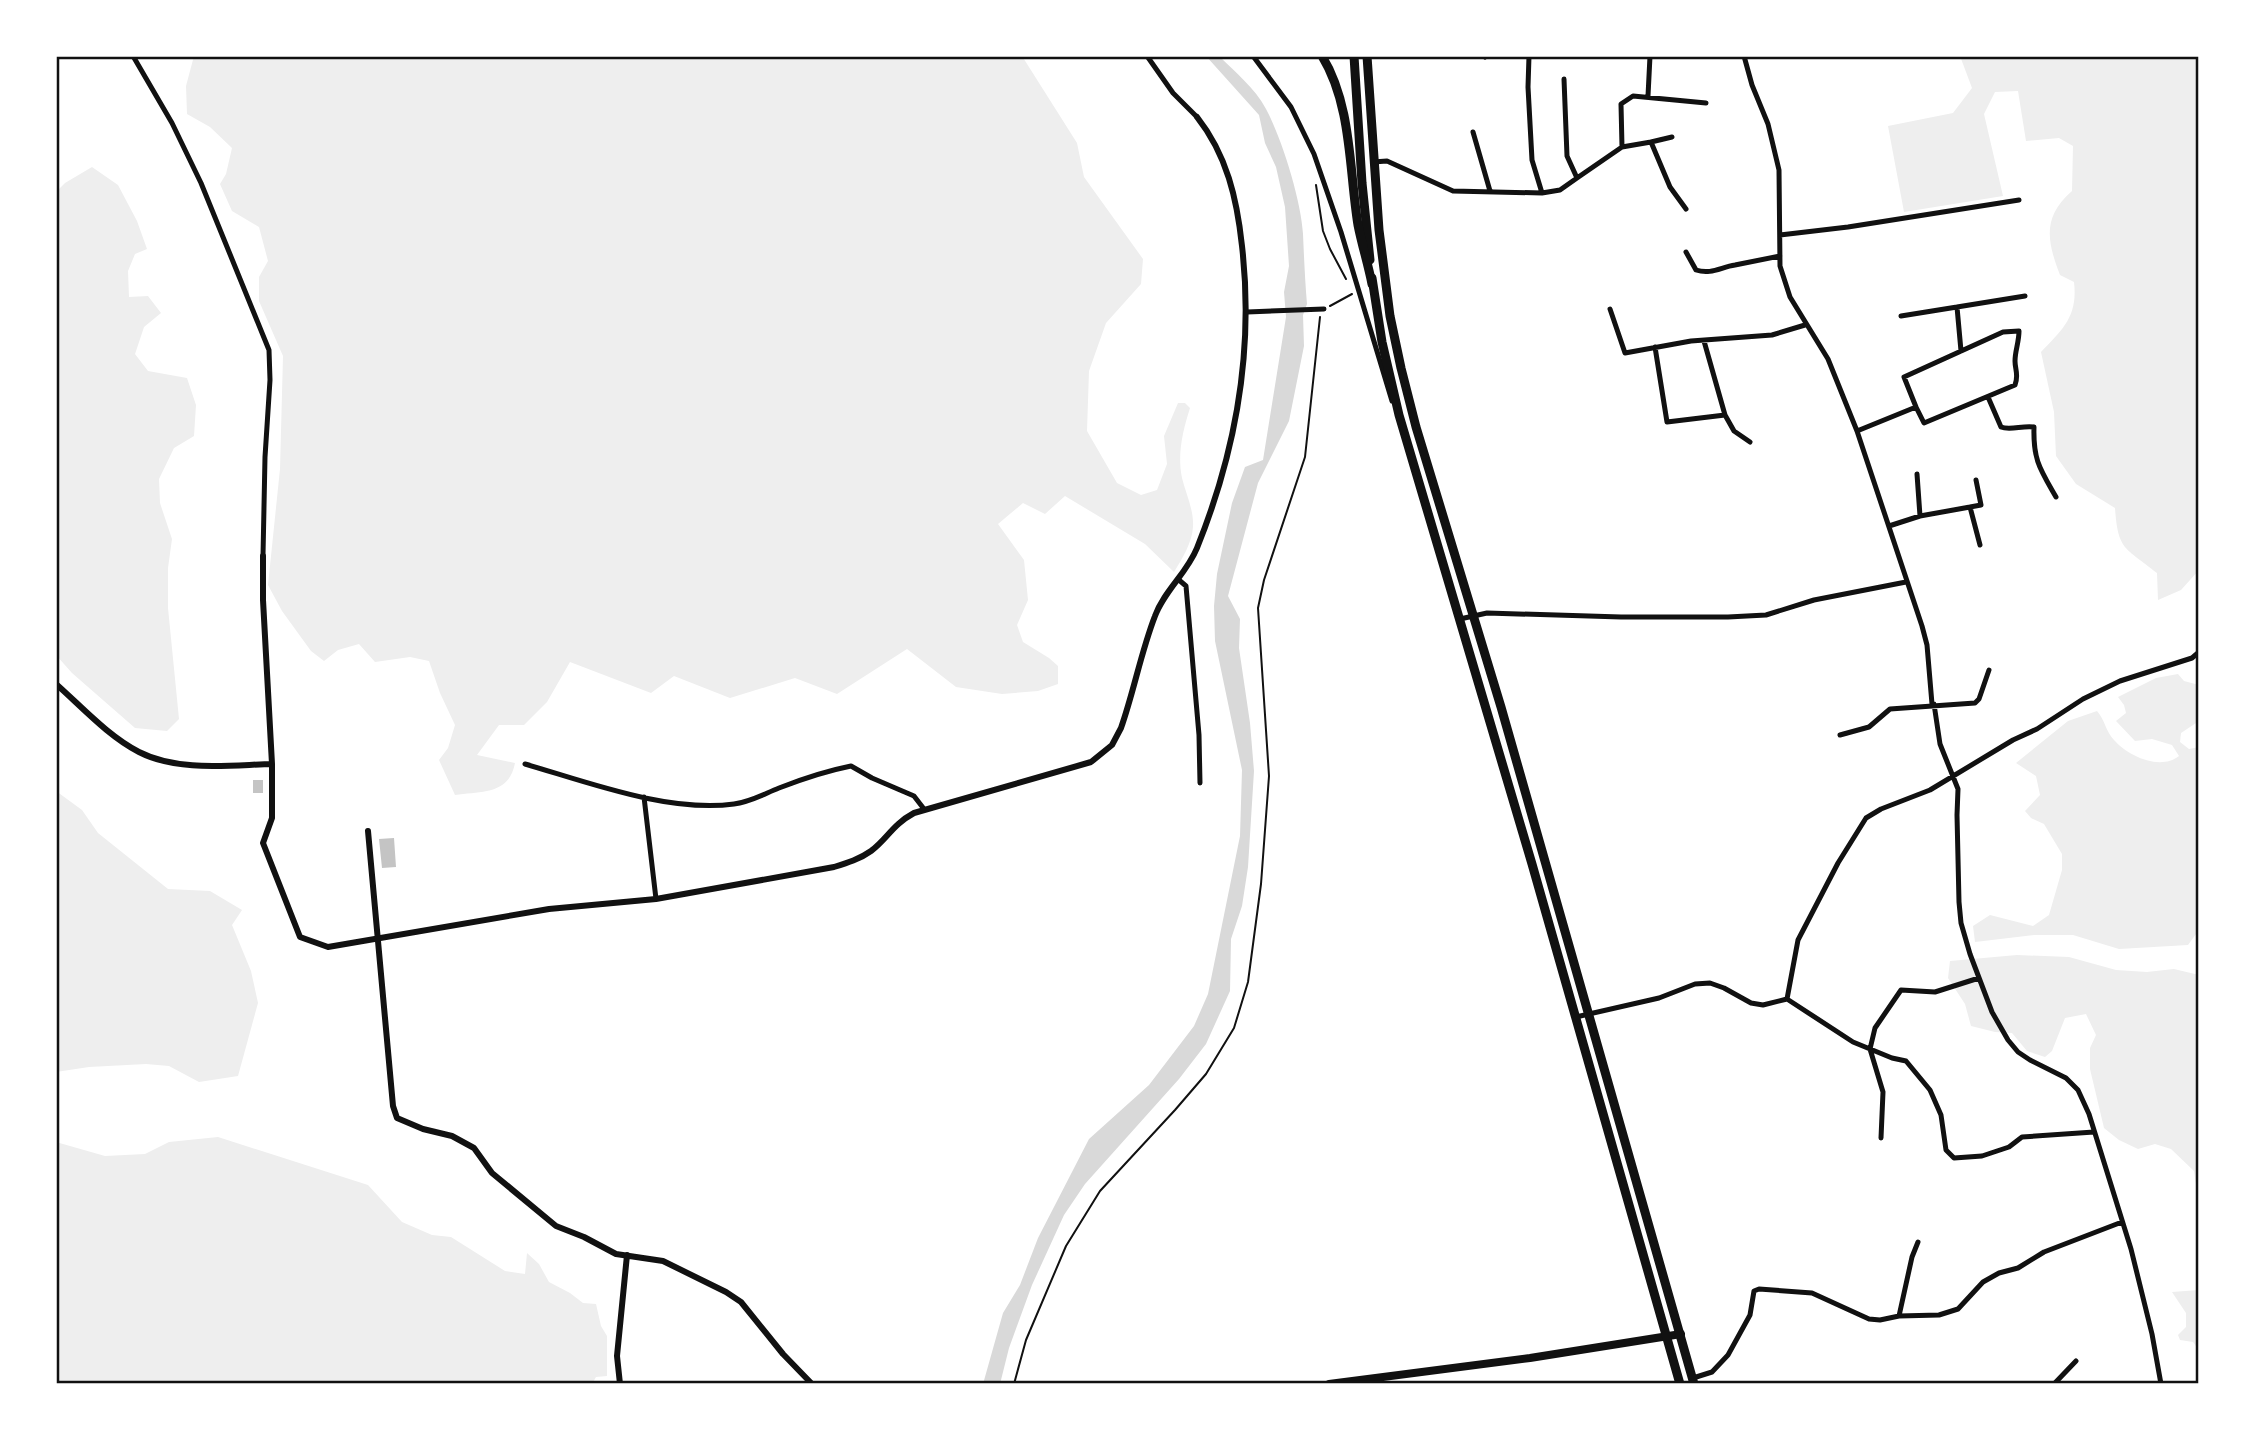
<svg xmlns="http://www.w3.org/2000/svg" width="2255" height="1440" viewBox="0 0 2255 1440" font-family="Roboto,sans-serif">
	<rect width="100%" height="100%" fill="#fff"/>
	<path fill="#eee" d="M194,56H1022L1077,143L1084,177L1143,259L1141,284L1106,323L1089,371L1087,431L1117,483L1141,495L1157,490L1167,464L1164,436L1178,403H1185L1190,408C1183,430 1177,454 1182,478C1186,494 1194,510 1193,527C1192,543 1182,559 1174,572L1145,544L1065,496L1045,514L1023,503L998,524L1024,560L1028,600L1017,625L1023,642L1049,658L1058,666V684L1038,691L1002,694L956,687L907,649L837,694L795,678L730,698L674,676L651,693L570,662L547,702L524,725H499L477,755L515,763C509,795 482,791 455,795L439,760L448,748L455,725L440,693L429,661L410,657L375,662L359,644L338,650L324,661L311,651L282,611L268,585L280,469L283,356L259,301V277L268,261L259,227L232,211L220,184L226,174L232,148L210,127L187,114L186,86Z
		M1960,56H2199V570L2181,590L2158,600L2157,573C2125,547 2118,551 2115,508L2076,484L2056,456L2054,412L2041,352C2063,329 2078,316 2074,282L2060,275C2047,241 2042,217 2072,191L2073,146L2059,138L2026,141L2018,91L1995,92L1984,114L2003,196L1904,212L1888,126L1953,113L1972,88Z
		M92,167L118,185L137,221L147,249L135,254L128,271L129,297L148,296L161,313L144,327L135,354L148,371L187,378L196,405L194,436L174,448L159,479L160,503L172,539L168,568V608L179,719L167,731L135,728L72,673L56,655V192L65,183Z
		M2178,674L2184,681L2199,685V721L2181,733L2180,742L2189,749L2199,747V934H2196L2188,945L2119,949L2073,935H2034L1975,942L1973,926L1990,915L2033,926L2049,915L2062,870V854L2044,824L2031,818L2025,811L2040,795L2036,776L2016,763L2068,721L2097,711C2105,720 2106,732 2114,740C2128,756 2160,771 2179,756L2172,745L2152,739L2135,741L2116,721L2126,713L2124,705L2118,697L2156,678Z
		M56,791L82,810L98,833L168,889L210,891L242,910L232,925L251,971L258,1003L238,1076L199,1082L169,1066L146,1064L89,1067L56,1072Z
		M2017,955L2069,957L2116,970L2147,972L2174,969L2199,975V1204L2194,1171L2171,1149L2155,1144L2138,1149L2119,1140L2104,1128L2090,1069V1048L2096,1035L2086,1014L2065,1018L2052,1051L2045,1057L2027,1051L2012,1033L1995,1032L1971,1026L1965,1004L1948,978L1950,961Z
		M218,1137L368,1185L402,1222L432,1235L451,1237L505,1271L525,1274L527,1253L539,1264L549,1282L570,1293L583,1303L596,1304L601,1326L607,1336V1376L596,1377L592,1384H56V1142L105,1156L145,1154L169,1142Z
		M2199,1290V1349H2198L2193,1342L2180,1340L2178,1335L2186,1327V1313L2172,1292Z"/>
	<path fill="#d9d9d9" d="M1206,56H1219C1235,72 1255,88 1266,109C1282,139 1301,200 1303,234C1304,257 1305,281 1307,304L1303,315L1304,346L1289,421L1258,483L1228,596L1240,619L1239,648L1250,723L1254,771L1248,867L1242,906L1231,939L1230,991L1206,1044L1179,1079L1085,1184L1064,1215L1032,1285L1009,1348L1000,1384H983L1003,1313L1020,1285L1038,1238L1089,1139L1149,1085L1194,1026L1208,994L1240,836L1242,770L1215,641L1214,606L1217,574L1232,503L1245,467L1263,460L1286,317L1284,292L1289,266L1285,207L1276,167L1265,143L1259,115Z"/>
	<path fill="#c4c4c4" d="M253,780H263V793H253Z
		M394,838L396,867L382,868L379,839Z"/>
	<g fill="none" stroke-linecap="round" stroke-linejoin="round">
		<path stroke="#111" stroke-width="2" d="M1316,185L1323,231L1330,249L1346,279
			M1330,306L1352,294
			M1014,1384L1026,1340L1066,1246L1100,1191L1175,1110L1206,1074L1234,1028L1248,982L1261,884L1269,776L1258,608L1264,580L1305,457L1320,317"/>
		<path stroke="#111" stroke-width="5" d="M133,56L172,123L201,183L269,350L270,380L265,457L263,556
			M1147,56L1173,93L1197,117
			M1253,56L1291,107L1314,154L1341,232L1392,401
			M1529,56L1528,87L1532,160L1542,193L1560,190L1577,178L1567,156L1564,79
			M1744,56L1752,85L1768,124L1779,170L1780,266L1790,297L1828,359L1857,431L1922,626L1927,645L1932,704
			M1485,57L1486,56
			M1648,96L1650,56
			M1473,132L1490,191
			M1651,142L1672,137
			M1622,147L1621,104L1633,96L1706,103
			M1373,162L1387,161L1453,191L1542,193
			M1577,178L1622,147L1651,142L1670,187L1686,209
			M1780,235L1848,227L2019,200
			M1686,252L1696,270C1711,275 1721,267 1735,265C1750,262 1765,259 1780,256
			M1610,309L1625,353L1691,341L1772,335L1805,325
			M1247,312L1324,309
			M1901,316L1957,307
			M1704,341L1725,415L1734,431L1750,442
			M1655,347L1667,422L1725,415
			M1961,351L1957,307L2025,296
			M1988,397L2001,427C2010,431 2023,425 2034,427C2033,460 2040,469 2056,497
			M1857,431L1916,407L1904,377L2003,332L2019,331C2019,342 2015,351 2015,361C2015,370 2019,375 2015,385L1924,423L1916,407
			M1917,474L1920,516
			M1970,507L1981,505L1976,480
			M1889,526L1920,516L1970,507L1980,545
			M1179,580L1186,586L1199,735L1200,783
			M1460,619L1487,613L1621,617H1728L1766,615L1814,600L1906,582
			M1934,704L1940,744L1958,789L1957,815L1959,902L1961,923L1970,954L1992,1012L2008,1040L2018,1052L2030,1060L2066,1078L2078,1090L2089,1114L2131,1249L2152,1334L2161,1384
			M1840,735L1869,727L1890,709L1975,703L1979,699L1989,670
			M525,764C587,782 669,813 734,804C750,802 764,794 779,788C802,779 826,771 851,766L872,778L914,796L924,809
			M644,797L656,899
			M1787,999L1798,940L1838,863L1866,818L1881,809L1930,790L2013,740L2037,729L2083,699L2120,681L2192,658L2199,652
			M1576,1017L1659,998L1695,984L1710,983L1724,988L1751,1003L1763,1005L1787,999L1853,1042L1892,1058L1906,1061L1930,1090L1941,1115L1946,1150L1954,1158L1982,1156L2009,1147L2022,1137L2094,1132
			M1881,1138L1883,1092L1870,1049L1875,1028L1901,990L1935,992L1979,978
			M1899,1316L1912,1257L1918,1242
			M1693,1378L1712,1372L1728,1355L1750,1315L1754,1291L1759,1289L1812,1293L1869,1319L1880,1320L1899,1316L1939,1315L1958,1309L1983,1282L1999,1273L2018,1268L2044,1252L2122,1222
			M2054,1384L2076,1361"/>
		<path stroke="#111" stroke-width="6" d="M263,556V600L272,764V818L263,843L300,937L328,947L549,909L656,899L834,867C847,863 860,859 871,851C888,838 892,825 914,813L1091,762L1112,745L1121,728C1134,691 1141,652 1155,616C1164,591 1187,573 1197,548C1236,451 1254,350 1242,246C1237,199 1227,155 1197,117
			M56,684C82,707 108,736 139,752C178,772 230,765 272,764
			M368,831L393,1106L397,1118L423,1129L452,1136L474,1148L492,1173L556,1226L584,1237L616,1254L663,1261L726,1292L741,1302L783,1354L812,1384
			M620,1384L617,1356L627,1255"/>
		<path stroke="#111" stroke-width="8" d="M1329,1384L1530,1358L1681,1334"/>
		<path stroke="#111" stroke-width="9" d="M1354,56L1362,183L1370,260
			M1367,56L1379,230L1390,316L1401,368L1416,427L1501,707L1694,1384
			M1372,278L1382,342L1399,415L1532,864L1680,1384"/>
		<path stroke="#111" stroke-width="9" d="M1322,56C1352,105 1349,170 1358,225C1362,245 1368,264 1372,284"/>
	</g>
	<rect width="2255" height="1440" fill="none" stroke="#ffffff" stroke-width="116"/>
	<rect x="58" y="58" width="2139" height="1324" fill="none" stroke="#111" stroke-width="2.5"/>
</svg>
